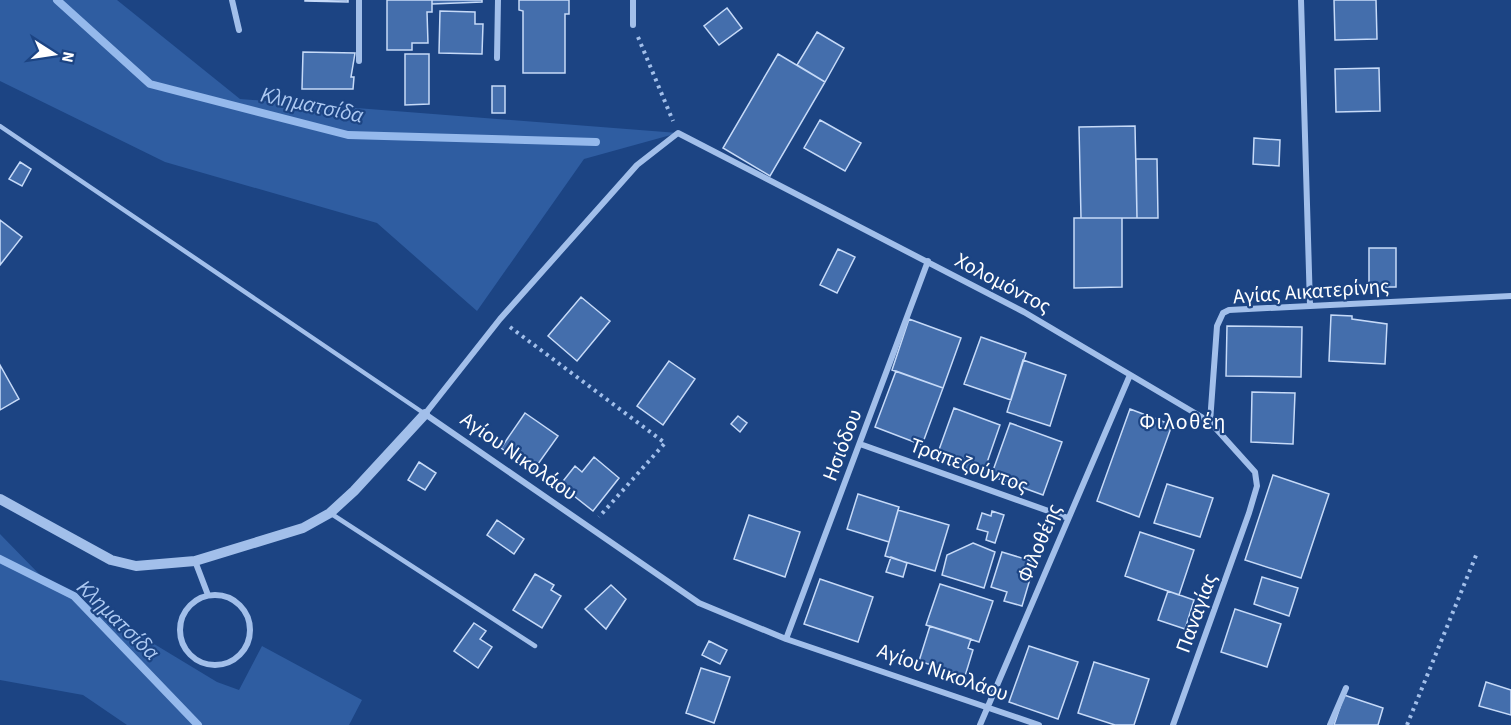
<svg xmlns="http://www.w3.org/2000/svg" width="1511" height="725" viewBox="0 0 1511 725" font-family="'Source Sans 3',sans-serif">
	<rect width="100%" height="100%" fill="#1c4483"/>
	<path fill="#2f5da1" d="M0,0H117L240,99L678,133L584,159L477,311L377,223L165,162L0,81Z
		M0,534L40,575L217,682L239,690L262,646L362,700L349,725H127L83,695L0,680Z"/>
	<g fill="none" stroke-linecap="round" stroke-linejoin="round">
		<path stroke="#95b9ec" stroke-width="8" d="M57,0L150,84L348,135L596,142
			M0,559L74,596L198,725"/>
	</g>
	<path fill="#446eac" stroke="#c6daf8" stroke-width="1.5" d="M305,0H348V2L305,1Z
		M387,0H432V12H427L428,43H412V50H387Z
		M432,0H482V2L432,4Z
		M519,0H569V14H565V73H523V11L519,10Z
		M1334,0H1376L1377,39L1335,40Z
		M727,8L742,28L719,45L704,26Z
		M440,11L475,12V24H483L482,54L439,53Z
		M817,32L844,48L825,82L797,65Z
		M303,52L355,53L351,77H354L353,89H302Z
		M405,54H429V104L405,105Z
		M778,54L825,82L770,176L723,148Z
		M1379,68L1380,111L1336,112L1335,69Z
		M492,86H505V113H492Z
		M820,120L861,143L845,171L804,148Z
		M1135,126L1137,218H1081L1079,127Z
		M1254,138L1280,140L1279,166L1253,164Z
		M1136,159H1157L1158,218H1137Z
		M20,162L31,169L22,186L9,179Z
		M1074,218H1122V287L1074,288Z
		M0,220L22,237L0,265Z
		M1369,248H1396V287H1369Z
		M838,249L855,257L837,293L820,285Z
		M581,297L610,321L577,361L548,336Z
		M1331,315L1352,316V319L1387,324L1385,364L1329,361Z
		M909,319L961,338L943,388L892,370Z
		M1227,326L1302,327L1301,377L1226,376Z
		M981,337L1026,353L1011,400L964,384Z
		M1023,360L1066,375L1050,426L1007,412Z
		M669,361L695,379L663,425L637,406Z
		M0,365L19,399L0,410Z
		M896,371L943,388L922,445L875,427Z
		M1252,392L1295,393L1293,444L1251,442Z
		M954,408L1000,425L983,474L936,458Z
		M1130,409L1172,425L1139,517L1097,501Z
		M525,413L558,436L533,471L501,448Z
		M738,416L747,423L740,432L731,424Z
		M1010,423L1062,442L1043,495L991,476Z
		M594,457L619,478L593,511L560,485L575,466L582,472Z
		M419,462L436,473L425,490L408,480Z
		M1273,475L1329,494L1301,578L1245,560Z
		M1167,484L1213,498L1200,537L1154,523Z
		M858,494L899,507L889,542L847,529Z
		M898,510L949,525L935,571L885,556Z
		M992,511L1004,515L995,543L986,540L988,532L977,529L982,513L991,516Z
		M749,515L800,532L785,577L734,559Z
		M497,520L524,539L514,554L487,535Z
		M1140,532L1194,550L1179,595L1125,576Z
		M973,543L995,552L984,588L942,575L947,555Z
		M1002,552L1035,562L1022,606L1004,601L1007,592L991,587Z
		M891,557L907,563L903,577L886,572Z
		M535,574L554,585L551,590L561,596L542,628L513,610Z
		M1262,577L1298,588L1289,616L1254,604Z
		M820,579L873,597L858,642L804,624Z
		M940,584L993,601L979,642L926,625Z
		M611,585L626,599L606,629L585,609Z
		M1168,591L1194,600L1185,629L1158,620Z
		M1235,609L1281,624L1267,667L1221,652Z
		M474,623L486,631L480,639L492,647L478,668L454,651Z
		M930,626L971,639L968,648L973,650L965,676L919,661Z
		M709,641L727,650L720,664L702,655Z
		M1029,646L1078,662L1058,719L1009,702Z
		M1094,662L1149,679L1134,725H1115L1078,713Z
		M701,668L730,677L714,723L686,713Z
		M1486,682L1511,690V715L1479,706Z
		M1344,695L1383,708L1378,725H1334Z"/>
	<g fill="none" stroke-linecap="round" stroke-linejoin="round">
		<path stroke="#a2bfea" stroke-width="4" stroke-dasharray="3 4.5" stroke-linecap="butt" d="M638,37L673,121
			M510,327L665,443L599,517
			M1407,725L1477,553"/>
		<path stroke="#a2bfea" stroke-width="4.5" d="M0,126L425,414
			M330,513L535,646"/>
		<path stroke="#a2bfea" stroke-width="6" d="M232,0L239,30
			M633,0V25
			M1301,0L1310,306
			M497,58L498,0
			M359,61V0
			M1210,422L1217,326L1223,313L1229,310L1511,296
			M860,444L1068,518
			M195,561L208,595
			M180 630a35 35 0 1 1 70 0a35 35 0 1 1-70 0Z
			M786,639L928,261
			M980,725L1130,375
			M1039,725L786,639L699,603L425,414L500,319L637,165L678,133L1024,312L1210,422L1255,472L1257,486L1249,513L1173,725
			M1330,725L1346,688"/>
		<path stroke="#a2bfea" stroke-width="10" d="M0,499L111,560L136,566L195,561L303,528L330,513L354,491L425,414"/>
	</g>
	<g text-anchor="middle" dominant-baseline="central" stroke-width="4.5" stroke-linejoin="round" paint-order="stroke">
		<g font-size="21" fill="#fff" stroke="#1c4483">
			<text transform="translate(1003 283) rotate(28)">Χολομόντος</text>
			<text transform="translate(1311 291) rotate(-4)">Αγίας Αικατερίνης</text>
			<text transform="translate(842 445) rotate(-69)">Ησιόδου</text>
			<text transform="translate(519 456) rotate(35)">Αγίου Νικολάου</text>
			<text transform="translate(969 465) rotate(20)">Τραπεζούντος</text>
			<text transform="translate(1039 543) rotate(-67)">Φιλοθέης</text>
			<text transform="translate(1196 613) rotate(-70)">Παναγίας</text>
			<text transform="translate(943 672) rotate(19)">Αγίου Νικολάου</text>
		</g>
		<g font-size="22" font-style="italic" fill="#adc9f2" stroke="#1c4483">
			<text transform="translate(312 105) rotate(12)">Κληματσίδα</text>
			<text transform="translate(118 620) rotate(44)">Κληματσίδα</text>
		</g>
		<g font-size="22" letter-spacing="1.5" fill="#fff" stroke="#1c4483">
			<text x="1183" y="422">Φιλοθέη</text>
		</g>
	</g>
	<g transform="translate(54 54) rotate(102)" stroke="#1c4483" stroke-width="4.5" paint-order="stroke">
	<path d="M0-4.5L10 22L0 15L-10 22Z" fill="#ffffff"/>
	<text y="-9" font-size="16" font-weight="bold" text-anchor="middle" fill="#ffffff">N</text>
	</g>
</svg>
